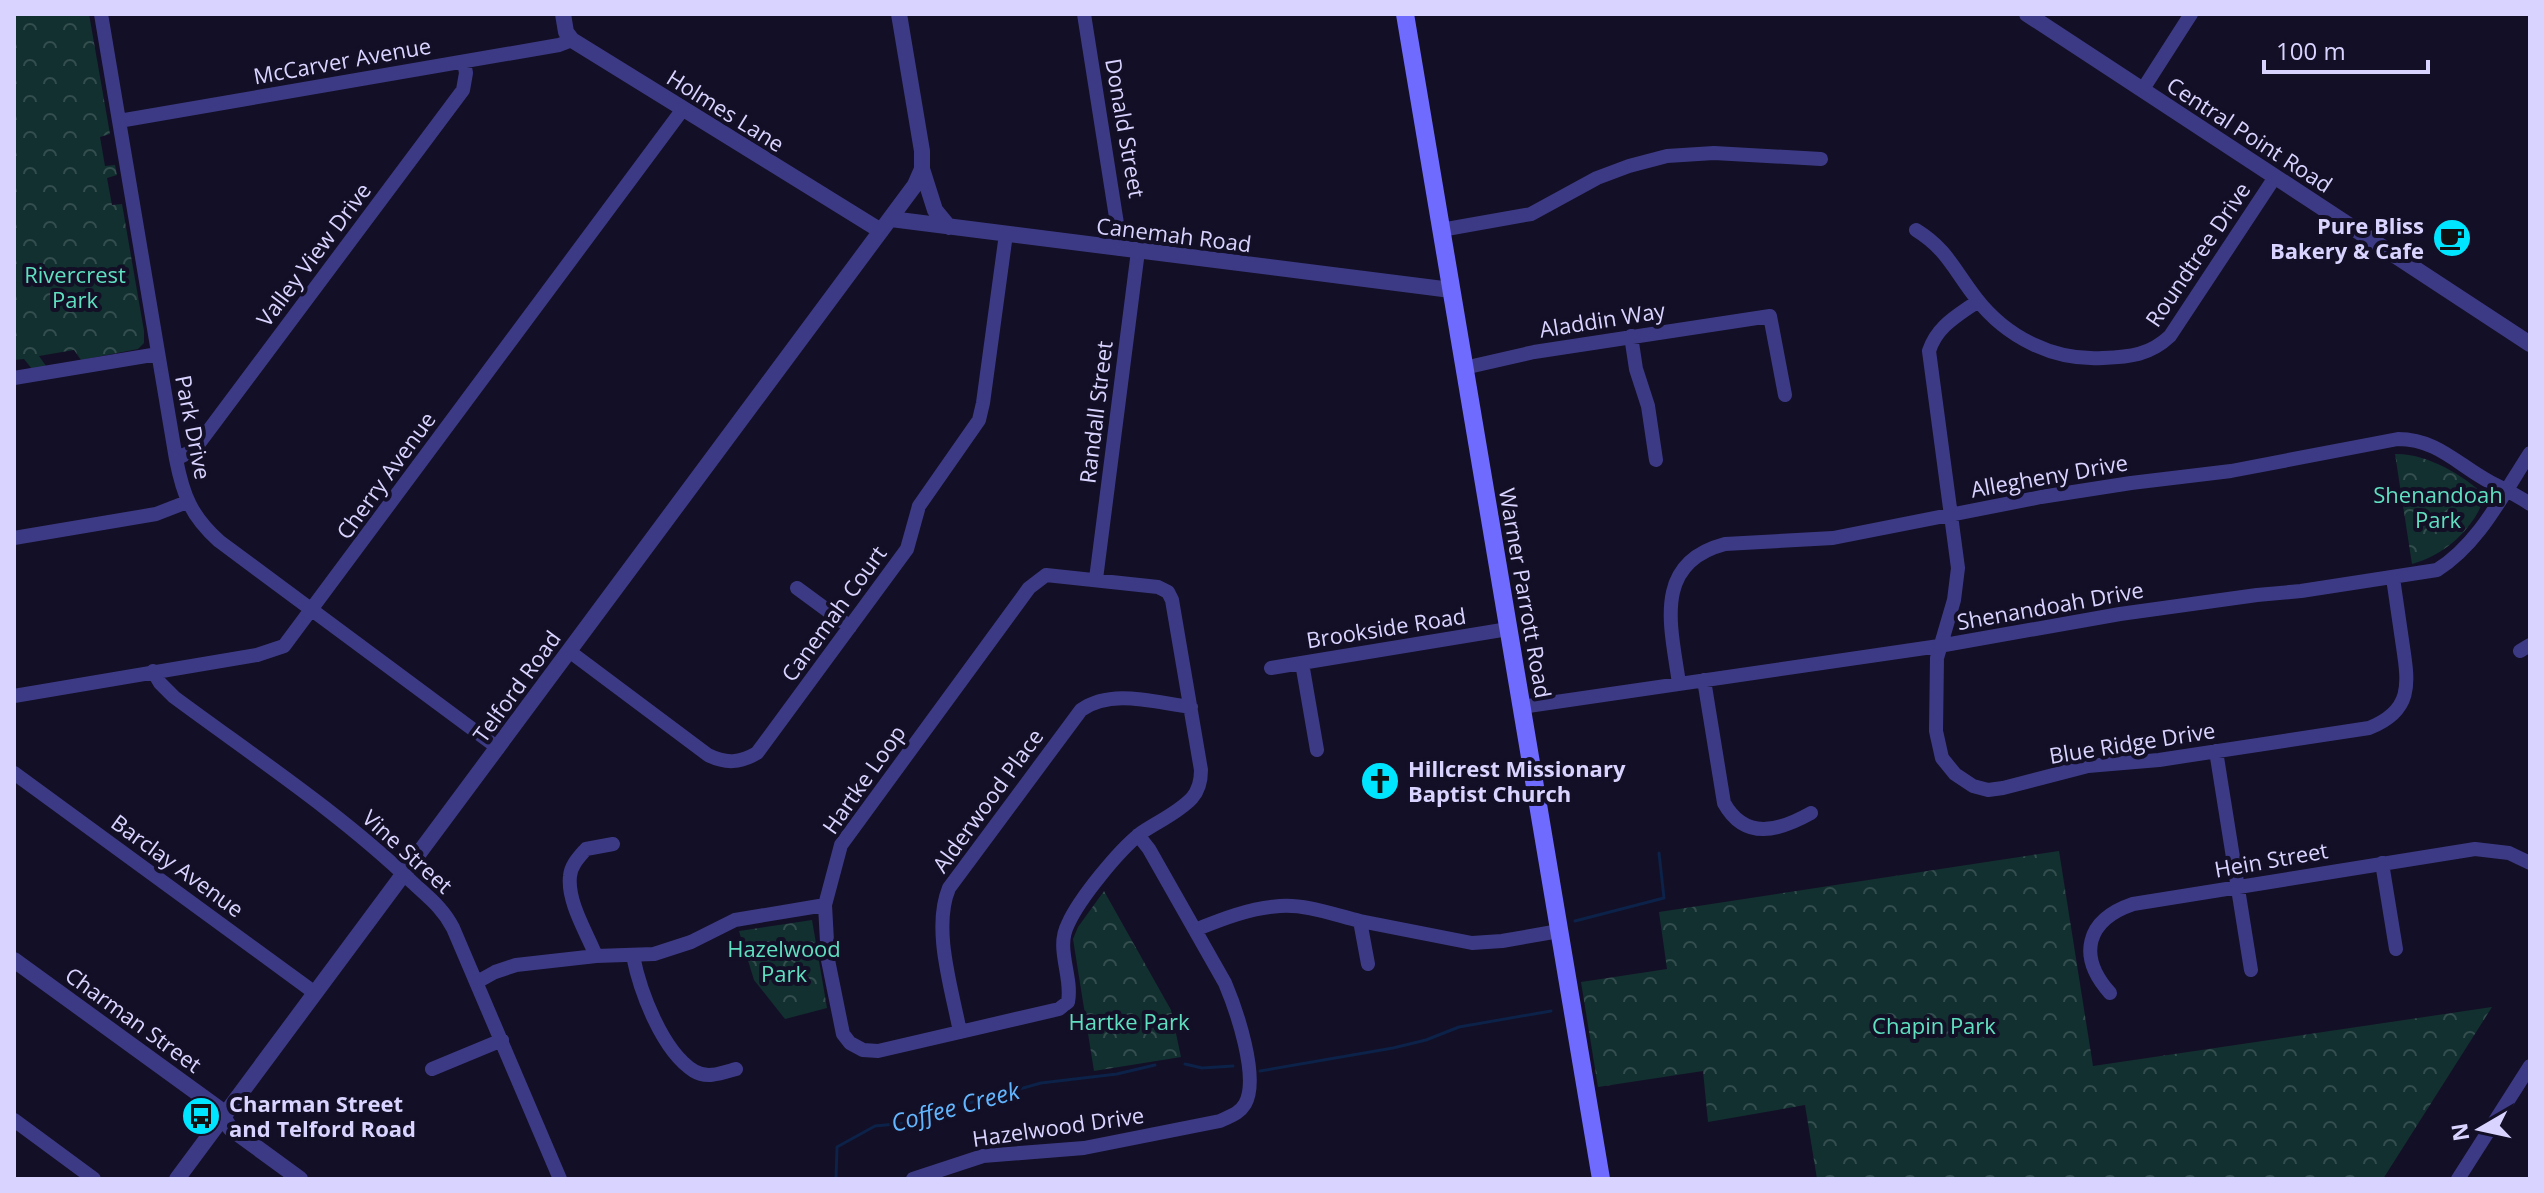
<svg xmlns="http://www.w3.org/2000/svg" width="2544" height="1193" viewBox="0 0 2544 1193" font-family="'Open Sans',sans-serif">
	<defs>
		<pattern id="forest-crowns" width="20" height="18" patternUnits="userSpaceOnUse" patternTransform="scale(2)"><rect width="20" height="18" fill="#12302f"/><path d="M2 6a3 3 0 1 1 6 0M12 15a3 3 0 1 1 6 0" fill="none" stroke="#344d4e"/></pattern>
	</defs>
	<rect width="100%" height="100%" fill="#130f26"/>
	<path fill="url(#forest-crowns)" d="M14,14H89L110,134L100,137L105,166L115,165L117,175L107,178L112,205L122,204L144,331V343L138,349L81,360L74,350L39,356L46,366L32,369L24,359L14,360Z
		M2395,454C2426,453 2464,475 2485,496C2474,529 2445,555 2412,564Z
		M2059,851L2093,1066L2492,1007L2383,1179H1817L1805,1105L1708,1122L1703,1071L1598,1087L1581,982L1667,969L1659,912Z
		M1104,891L1171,1010L1181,1057L1094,1071L1073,939L1078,927Z
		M812,920L827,1008L785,1019L754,980L739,931Z"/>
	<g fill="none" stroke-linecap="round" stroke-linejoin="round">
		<path stroke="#0c2248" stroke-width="3" d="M1575,921L1664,898L1659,853
			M1185,1064L1202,1068L1233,1066
			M1260,1071L1393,1048L1426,1040L1459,1027L1551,1011
			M836,1179L837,1147L875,1126L906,1123L923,1112L973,1102L1041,1083L1117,1074L1155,1065"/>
		<path stroke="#3d3a85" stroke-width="14" d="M101,14L176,459C183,495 191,516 219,541L498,748
			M1084,14L1121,249
			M2143,89L2191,14
			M119,121L559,45L572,40
			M1441,230L1531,214L1597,178L1629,166L1667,156L1714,153L1821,159
			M1916,230C1947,249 1954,270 1976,298C2006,337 2053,361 2103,358C2130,357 2150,355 2170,336L2275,177
			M1978,301C1957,316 1937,326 1929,351L1958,568L1954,600L1937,658L1936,731L1942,758L1955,774L1973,786L1988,790L2003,788L2088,766L2159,760L2369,728C2415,710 2408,681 2402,640C2399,620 2396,599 2393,578
			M1631,336L1636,369L1648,406L1656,460
			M1464,368L1534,352L1770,316L1785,395
			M14,378L158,354
			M176,459L194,450L463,90L466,73L464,62
			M14,538L156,514L187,502
			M1046,575L1158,587L1168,592L1172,600L1201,770C1201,781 1199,790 1192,798C1178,813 1157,822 1141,833C1119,850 1079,899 1068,924C1055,949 1073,976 1068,1002L1059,1009L878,1051L863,1050L850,1043L843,1034L828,960L825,905L841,845L1029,588Z
			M1096,579L1138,251
			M797,588L850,627
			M569,651L708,755C726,764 740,763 757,753L907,549L919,506L979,420L983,403L1006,234
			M2520,651L2530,645
			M1302,663L1317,750
			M1271,668L1508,629
			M153,671L160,683L174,697C255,757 340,813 412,882C428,897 443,908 453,928L560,1179
			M1704,680L1724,803C1745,841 1779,831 1811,813
			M1679,683C1671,627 1652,563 1725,544L1833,538L2041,497L2131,483L2231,471L2398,439C2437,439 2458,465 2490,482C2504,489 2517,495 2530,504
			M14,696L257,655L284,646L683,109
			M1521,707L1939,646L2120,614L2257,595L2301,591L2437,570C2479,544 2503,494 2530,453
			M2216,751L2251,970
			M14,773L315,993
			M2382,863L2396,949
			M1360,921L1472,943L1502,941L1559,931
			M1195,930C1222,919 1250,908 1280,906C1306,904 1335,915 1360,921L1368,964
			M596,956C587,933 567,902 570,876C571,865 579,857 586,849L613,844
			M633,956C640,991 662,1051 694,1071C707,1079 722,1073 736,1069
			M477,982L495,972L516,965L596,956L654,954L691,942L735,920L825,905
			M2110,993C2077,956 2086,920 2133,904L2475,849L2509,853L2530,863
			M960,1032C952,989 932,929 949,888L1081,710C1112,688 1156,703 1191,707
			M432,1069L502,1040
			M14,1120L94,1179
			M913,1179L983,1156L1084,1148L1220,1121C1230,1116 1239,1114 1245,1104C1260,1078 1236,1009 1225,983L1149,849L1138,835
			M2458,1179L2530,1066"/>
		<path stroke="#3d3a85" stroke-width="16" d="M563,14L566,32L572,40L881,231
			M2027,14L2530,344
			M922,169L935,210L949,227
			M891,219L1451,290
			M14,960L218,1108L230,1128L300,1179
			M177,1179L915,185L922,169V151L899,14"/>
		<path stroke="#6f6bff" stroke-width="18" d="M1405,14L1601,1179"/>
	</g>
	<defs>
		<symbol id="cafe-disc" viewBox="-11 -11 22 22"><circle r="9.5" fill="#00e5ff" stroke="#130f26"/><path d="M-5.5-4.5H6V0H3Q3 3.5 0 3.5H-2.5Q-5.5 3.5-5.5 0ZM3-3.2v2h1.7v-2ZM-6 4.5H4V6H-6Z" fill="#111"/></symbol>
		<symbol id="church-disc" viewBox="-11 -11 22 22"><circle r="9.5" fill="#00e5ff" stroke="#130f26"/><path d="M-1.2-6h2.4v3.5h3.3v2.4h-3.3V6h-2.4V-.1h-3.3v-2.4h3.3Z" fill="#111"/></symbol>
		<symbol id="bus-disc" viewBox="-11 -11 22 22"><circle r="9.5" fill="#00e5ff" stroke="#130f26"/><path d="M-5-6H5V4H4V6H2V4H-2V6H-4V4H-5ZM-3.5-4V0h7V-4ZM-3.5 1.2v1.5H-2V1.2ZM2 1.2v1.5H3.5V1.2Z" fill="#111"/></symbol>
	</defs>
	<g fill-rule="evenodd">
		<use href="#cafe-disc" x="2430" y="216" width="44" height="44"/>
		<use href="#church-disc" x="1358" y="759" width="44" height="44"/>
		<use href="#bus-disc" x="179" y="1094" width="44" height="44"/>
	</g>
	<g text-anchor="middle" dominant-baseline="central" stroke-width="8" stroke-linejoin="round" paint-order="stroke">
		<g font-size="22" fill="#d9d4ff" stroke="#130f26">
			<text transform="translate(342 60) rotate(-10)">McCarver Avenue</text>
			<text transform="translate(726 110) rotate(32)">Holmes Lane</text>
			<text transform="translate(1126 128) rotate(80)">Donald Street</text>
			<text transform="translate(2250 134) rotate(33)">Central Point Road</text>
			<text transform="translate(1174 234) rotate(7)">Canemah Road</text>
			<text transform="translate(313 254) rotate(-53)">Valley View Drive</text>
			<text transform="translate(2197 254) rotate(-56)">Roundtree Drive</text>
			<text transform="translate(1602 319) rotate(-9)">Aladdin Way</text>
			<text transform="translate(1095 412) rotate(-83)">Randall Street</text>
			<text transform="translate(194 427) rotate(79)">Park Drive</text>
			<text transform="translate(385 475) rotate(-54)">Cherry Avenue</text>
			<text transform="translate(2049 475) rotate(-10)">Allegheny Drive</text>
			<text transform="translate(1526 593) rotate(80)">Warner Parrott Road</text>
			<text transform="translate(2050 605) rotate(-10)">Shenandoah Drive</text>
			<text transform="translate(833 613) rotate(-54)">Canemah Court</text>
			<text transform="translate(1386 627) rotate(-9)">Brookside Road</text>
			<text transform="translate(516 686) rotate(-54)">Telford Road</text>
			<text transform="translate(2132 742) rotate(-9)">Blue Ridge Drive</text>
			<text transform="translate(863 779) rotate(-55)">Hartke Loop</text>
			<text transform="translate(987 800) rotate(-54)">Alderwood Place</text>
			<text transform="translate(408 851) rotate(42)">Vine Street</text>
			<text transform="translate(2271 859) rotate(-10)">Hein Street</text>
			<text transform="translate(178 865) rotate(36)">Barclay Avenue</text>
			<text transform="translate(134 1019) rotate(36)">Charman Street</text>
			<text transform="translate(1058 1126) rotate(-8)">Hazelwood Drive</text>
		</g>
		<g font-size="22" font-weight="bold" fill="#d9d4ff" stroke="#130f26" text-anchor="start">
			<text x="2424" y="225" text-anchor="end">Pure Bliss<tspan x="2424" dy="25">Bakery &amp; Cafe</tspan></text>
			<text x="1408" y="768">Hillcrest Missionary<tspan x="1408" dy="25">Baptist Church</tspan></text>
			<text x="229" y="1103">Charman Street<tspan x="229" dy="25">and Telford Road</tspan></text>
		</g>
		<g font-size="22" fill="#5fe0c0" stroke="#130f26">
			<text x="75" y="274">Rivercrest<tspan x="75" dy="25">Park</tspan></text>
			<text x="2438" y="494">Shenandoah<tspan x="2438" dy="25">Park</tspan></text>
			<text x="784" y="948">Hazelwood<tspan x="784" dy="25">Park</tspan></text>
			<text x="1129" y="1021">Hartke Park</text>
			<text x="1934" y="1025">Chapin Park</text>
		</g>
		<g font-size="24" font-style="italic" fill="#62b6ff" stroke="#130f26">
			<text transform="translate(955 1106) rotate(-15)">Coffee Creek</text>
		</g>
	</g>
	<rect width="2544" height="1193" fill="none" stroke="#d9d4ff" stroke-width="32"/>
	<g transform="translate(2480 1129) rotate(261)" stroke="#130f26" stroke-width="6" paint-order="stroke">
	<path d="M0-6L14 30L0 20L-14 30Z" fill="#d9d4ff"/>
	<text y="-12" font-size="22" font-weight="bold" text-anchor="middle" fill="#d9d4ff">N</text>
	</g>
	<path d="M2264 60v12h164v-12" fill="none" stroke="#d9d4ff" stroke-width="4"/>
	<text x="2276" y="60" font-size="24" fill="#d9d4ff" stroke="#130f26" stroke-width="6" paint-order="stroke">100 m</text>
</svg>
